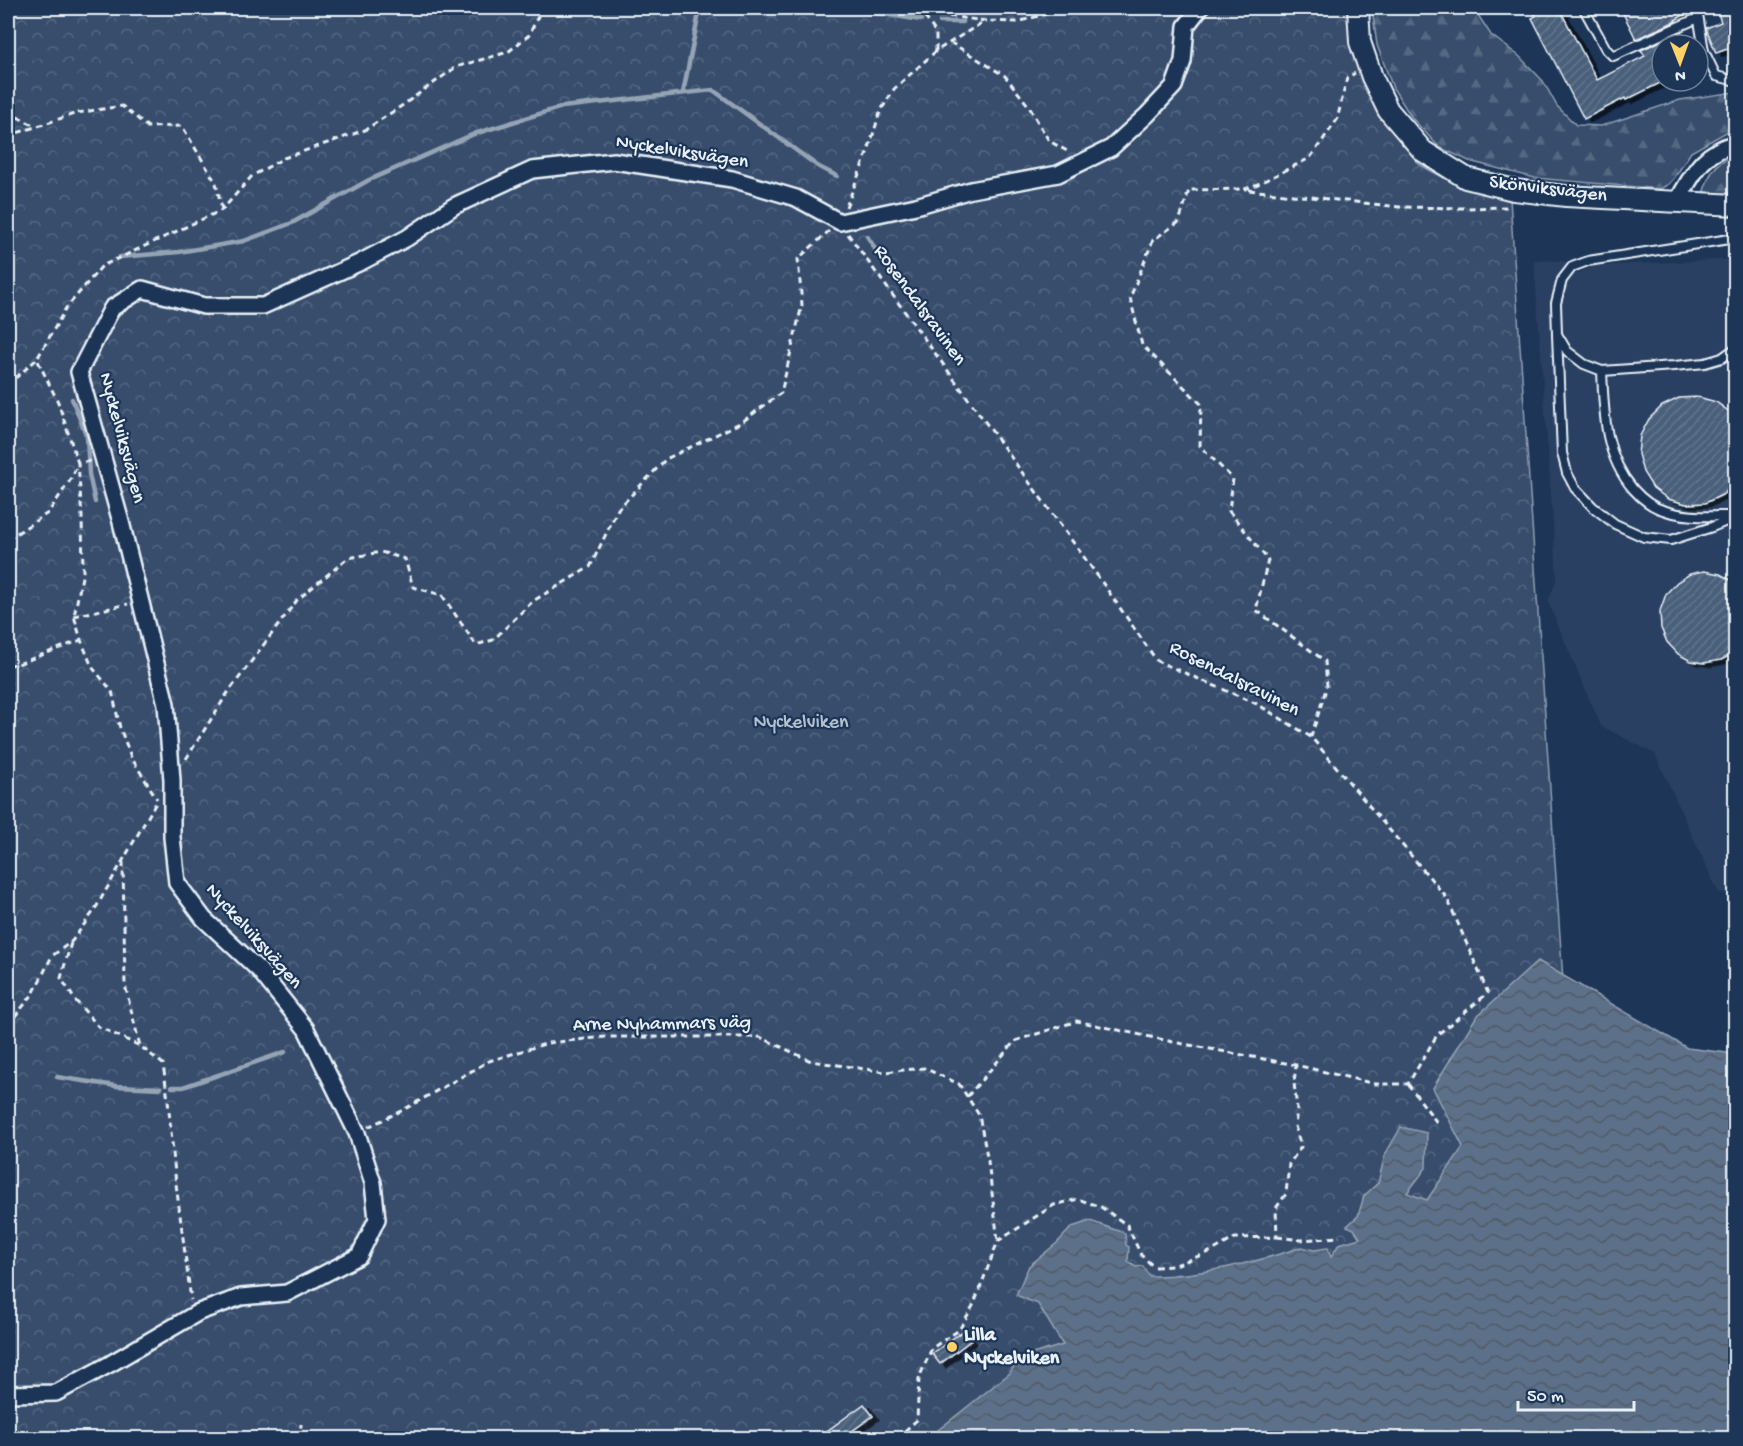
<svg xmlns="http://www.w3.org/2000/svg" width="1743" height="1446" viewBox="0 0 1743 1446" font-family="'Gochi Hand',sans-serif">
	<defs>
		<pattern id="forest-firs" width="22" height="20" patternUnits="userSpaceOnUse" patternTransform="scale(1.5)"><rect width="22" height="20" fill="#374d6c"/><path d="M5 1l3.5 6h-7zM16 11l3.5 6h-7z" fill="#546782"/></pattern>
		<pattern id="park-crowns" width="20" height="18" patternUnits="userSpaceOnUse" patternTransform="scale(1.5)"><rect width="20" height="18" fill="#374d6c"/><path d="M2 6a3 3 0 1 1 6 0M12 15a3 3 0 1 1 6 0" fill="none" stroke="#546782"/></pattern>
		<pattern id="water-waves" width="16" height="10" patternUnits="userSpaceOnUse" patternTransform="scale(1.5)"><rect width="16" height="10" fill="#5d7089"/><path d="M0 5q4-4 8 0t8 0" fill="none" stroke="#505a66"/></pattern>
		<pattern id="building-hatch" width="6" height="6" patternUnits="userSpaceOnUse" patternTransform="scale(1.5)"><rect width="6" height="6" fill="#495e7a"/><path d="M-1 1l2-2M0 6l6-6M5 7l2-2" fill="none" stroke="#63768e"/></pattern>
		<filter id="shadow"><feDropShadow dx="6" dy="3.5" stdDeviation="0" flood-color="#0009"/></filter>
	</defs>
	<rect width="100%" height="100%" fill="#1d3557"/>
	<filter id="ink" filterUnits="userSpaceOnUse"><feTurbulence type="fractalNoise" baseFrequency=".0167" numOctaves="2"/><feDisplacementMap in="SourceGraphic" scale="12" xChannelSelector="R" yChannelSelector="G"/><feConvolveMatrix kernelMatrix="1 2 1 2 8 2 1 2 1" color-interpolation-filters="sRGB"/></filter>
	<g filter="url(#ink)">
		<path fill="#2a4162" d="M1735,259V896L1718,892L1655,754L1601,726L1548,602L1557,578L1534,260L1565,261L1579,273L1594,266Z"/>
		<path fill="url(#forest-firs)" stroke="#909fb2" stroke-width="1.5" d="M1372,8H1476V12L1491,35L1519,56L1543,81L1557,106L1576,125L1601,126L1680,100L1735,92V123L1730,130L1691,152L1675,177L1669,184L1660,189L1535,178L1469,161L1439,147L1412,118L1393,88L1377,45Z
			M1735,154V194H1703C1709,173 1715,163 1735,154Z"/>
		<path fill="url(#park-crowns)" stroke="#909fb2" stroke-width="1.5" d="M8,8H1353L1351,39L1380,117L1420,165L1463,188L1510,199L1594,1438H8Z"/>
		<path fill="url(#water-waves)" stroke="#95a4b5" stroke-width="1.5" d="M1538,961L1687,1048L1735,1054V1438H928L1010,1373L1019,1358L1063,1345L1038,1304L1016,1295L1029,1266L1057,1243L1072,1227L1090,1221L1125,1233L1126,1245L1129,1247L1128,1262L1136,1267L1143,1266L1149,1276C1196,1277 1258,1262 1302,1247L1314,1250L1328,1248L1331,1257L1339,1244L1360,1238L1354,1229L1347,1226L1358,1216L1364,1196L1378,1183L1385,1155L1401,1127L1427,1133L1426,1168L1407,1193L1427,1200L1463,1147L1433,1088L1476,1017Z"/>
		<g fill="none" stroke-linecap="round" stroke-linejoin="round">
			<path stroke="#95a4b5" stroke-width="4.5" d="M844,8L921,20
				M940,22H963
				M683,93L700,8
				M867,236L892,275
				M120,257L179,252L244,241L292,223L369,180L474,134L562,107L713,90L819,167L837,176
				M72,399L87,437L89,474L95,502
				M57,1077L116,1086L161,1088
				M172,1087H183L285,1052"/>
		</g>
		<path fill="url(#building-hatch)" stroke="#e8f1f8" stroke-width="1.5" filter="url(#shadow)" d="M1531,8H1559L1597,80L1645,56L1641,50L1681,32L1688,45H1662V82L1626,100L1625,98L1584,119L1532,18L1536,16Z
			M1634,8H1691V11L1675,20L1676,21L1636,39L1623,13Z
			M1716,8H1736V46L1716,53L1706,28L1721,22Z
			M1698,397L1716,402L1731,413L1736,420V483L1722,495L1705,503L1686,504L1668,499L1653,488L1643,472L1638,454L1640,436L1649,419L1662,406L1679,398Z
			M1704,571L1720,574L1736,583V652L1721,660L1704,663L1691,661L1678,654L1667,642L1661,628L1660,611L1666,594L1677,582L1690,574Z
			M964,1330L971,1340L940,1364L932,1354Z
			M864,1404L873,1416L842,1438H833L827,1431Z"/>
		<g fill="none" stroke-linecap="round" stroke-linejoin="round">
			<defs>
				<path id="service" d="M1587,8L1584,9L1606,49L1613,56L1698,18
					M1697,8L1704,51L1716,76L1736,81
					M1736,238L1588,261L1572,267L1562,280L1556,303L1557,334L1567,351L1584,364L1602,371L1674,366L1705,363L1722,358L1736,348
					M1557,335L1562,453L1567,473L1575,488L1593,507L1615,524L1644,537L1671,540L1712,527L1736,517
					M1602,371C1604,413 1604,455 1633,489C1641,498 1652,507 1663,510C1685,518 1710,516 1732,516"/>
				<path id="minor" d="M1676,203C1694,173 1700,154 1736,143
					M8,1394L56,1393L110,1364L199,1312L241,1297L287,1293L359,1256L377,1219L373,1183L357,1133L306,1029L259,970L204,919L177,883L172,837V780L166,704L121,522L79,372L112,308L142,289L204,306H263L361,262L407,238L454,206L532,170L614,161L732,179L796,198L840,222L916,206L971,190L1058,174L1111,148L1147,115L1174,86L1183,61L1186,26L1200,8"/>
				<path id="tertiary" d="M1358,8L1360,42L1372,77L1388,110L1423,151L1466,178L1514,190L1566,196L1736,205"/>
			</defs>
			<use href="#service" stroke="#e8f1f8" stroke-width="12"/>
			<use href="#minor" stroke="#e8f1f8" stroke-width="20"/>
			<use href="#tertiary" stroke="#e8f1f8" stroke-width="24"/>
			<path stroke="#e8f1f8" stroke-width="3" stroke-dasharray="6 4.5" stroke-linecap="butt" d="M876,8L925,16H949L985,21L1017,22L1068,8
				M925,17L936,33V51
				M950,42L1005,76L1028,105L1049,141L1069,152
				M8,112L35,126
				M8,136L77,113L122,106L148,127L182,126L216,183L222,210
				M1249,190L1399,207L1465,208L1506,207L1507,205
				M846,207L868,151L880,112L894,89L936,51L985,21
				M848,234L1097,575L1157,661L1257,704L1311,737L1447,898L1488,993L1437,1035L1408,1084H1375L1296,1065L1173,1042L1077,1021L1015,1041L967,1097
				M8,385L37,359
				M90,461L78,463L82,517L83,572L74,616L81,640L92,667L112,691L120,728L131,757L157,799
				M8,539L48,513L71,479L78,463L58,402L37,359L66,308L102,266L222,210L252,176L284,158L365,130L403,105L456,67L508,52L529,35L542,8
				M74,616L128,604
				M8,665L18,664L81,640
				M1311,737L1327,686L1325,661L1256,610L1268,560L1229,511L1233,479L1200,446L1201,404L1142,345L1130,298L1153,240L1179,222L1189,190L1245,189L1258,184L1310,158L1337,120L1347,78L1355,73
				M186,759L227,694L297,600L348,558L381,552L405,559L413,587L442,595L476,645L493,640L533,601L590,567L618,509L666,459L742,422L781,393L802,305L798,259L829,231
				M123,862L125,985L140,1046L163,1064L168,1100L176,1184L191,1300
				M71,943L61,978L75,1000L99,1027L140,1046
				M8,1025L33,994L52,956L72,941L94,911L157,801
				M1408,1084L1438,1124
				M368,1127L403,1110L489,1061L548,1043L605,1037H760L811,1061L885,1072L924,1068L959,1084L979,1115L988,1161L998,1241
				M1277,1237L1301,1240L1340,1237
				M300,1438L301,1424
				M897,1438L917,1420L919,1378L932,1348L959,1330L974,1304L998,1241L1054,1205L1078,1199L1101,1207L1127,1225L1141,1255L1154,1267L1173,1266L1212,1251L1235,1238L1277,1237L1276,1208L1286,1194L1289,1164L1301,1147L1295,1126L1297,1109L1294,1083L1296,1065"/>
			<use href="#service" stroke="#1d3557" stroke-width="8"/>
			<use href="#minor" stroke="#1d3557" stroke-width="15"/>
			<use href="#tertiary" stroke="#1d3557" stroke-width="20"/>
		</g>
	</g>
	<circle fill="#ffd166" stroke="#1d3557" stroke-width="2" cx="952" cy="1347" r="6"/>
	<g text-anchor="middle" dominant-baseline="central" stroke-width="4.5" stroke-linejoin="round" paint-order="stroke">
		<g font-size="20" fill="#e8f1f8" stroke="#1d3557">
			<text transform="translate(682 153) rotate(9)">Nyckelviksvägen</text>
			<text transform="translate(1548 190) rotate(7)">Skönviksvägen</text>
			<text transform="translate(919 306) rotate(54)">Rosendalsravinen</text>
			<text transform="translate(121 438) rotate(75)">Nyckelviksvägen</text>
			<text transform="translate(1234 680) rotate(27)">Rosendalsravinen</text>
			<text transform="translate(253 937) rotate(48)">Nyckelviksvägen</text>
			<text transform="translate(662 1025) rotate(-1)">Arne Nyhammars väg</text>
		</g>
		<g font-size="20" fill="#b3c0ce" stroke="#1d3557">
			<text x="801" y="723">Nyckelviken</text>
		</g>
		<g font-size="20" font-weight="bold" fill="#e8f1f8" stroke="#1d3557" text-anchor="start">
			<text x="964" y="1336">Lilla<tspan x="964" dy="23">Nyckelviken</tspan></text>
		</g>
	</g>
	<rect width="1743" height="1446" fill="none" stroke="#1d3557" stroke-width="30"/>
	<rect x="15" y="15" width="1713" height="1416" fill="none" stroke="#e8f1f8" stroke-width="2" filter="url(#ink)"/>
	<g transform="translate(1680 63) rotate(179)"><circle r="28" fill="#1d3557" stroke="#6e8097" stroke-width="1.5"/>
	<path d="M0-4.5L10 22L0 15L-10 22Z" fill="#ffd166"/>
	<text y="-9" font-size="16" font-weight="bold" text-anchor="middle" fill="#e8f1f8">N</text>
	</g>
	<path d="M1518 1401v9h116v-9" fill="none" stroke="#e8f1f8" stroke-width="3"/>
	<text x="1527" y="1401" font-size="18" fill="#e8f1f8" stroke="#1d3557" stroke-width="4.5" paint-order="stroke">50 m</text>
</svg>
